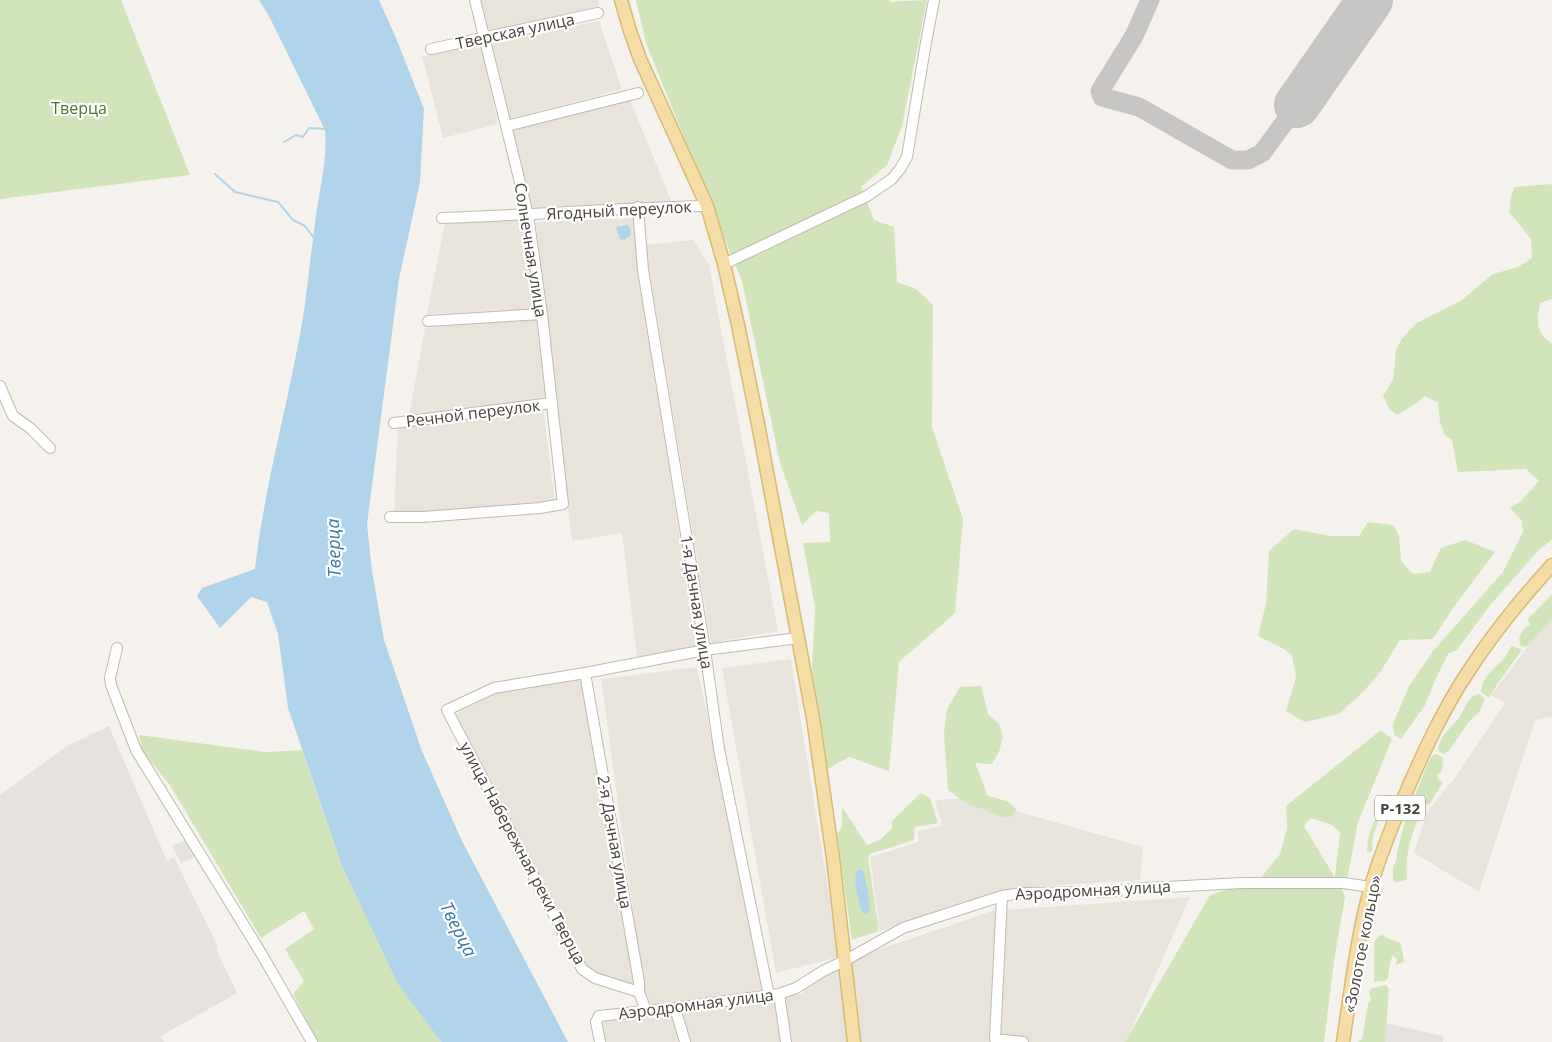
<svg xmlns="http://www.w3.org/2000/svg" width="1552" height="1042" viewBox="0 0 1552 1042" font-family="'Open Sans',sans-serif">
	<rect width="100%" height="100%" fill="#f5f2ed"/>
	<path fill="#e8e4db" d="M480,0H598L599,7L488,31Z
		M599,21L622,89L510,119L490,42Z
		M481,43L498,124L443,138L422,56Z
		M630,100L673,205L532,210L512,130Z
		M636,218L638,262L697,650L637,657L622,533L572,541L543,304L536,222Z
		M525,220L536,309L427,314L445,223Z
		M693,240L709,265L778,631L711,643L645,245Z
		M536,319L547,400L409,416L425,328Z
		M543,407L555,503L394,514L398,424Z
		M1552,615V717L1535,720L1479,892L1414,853L1427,812L1454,779L1505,703L1491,695Z
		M791,659L839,957L776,973L722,668Z
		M697,667L765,993L656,1009L645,999L601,679Z
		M583,676L637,984L631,988L589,970L453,715L502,691Z
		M970,798L1143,847L1140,880L1011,888L880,931L870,857L919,842L918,831L942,826L935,800Z
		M1190,897L1126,1042H1000L1006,910Z
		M995,910L993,1042H861L851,959Z
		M832,971L841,972L850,1042H789L781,996L802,994L807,985Z
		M775,998L783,1042H689L680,1010Z
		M673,1012L682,1042H603L598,1024L601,1018Z"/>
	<path fill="#e5e1de" d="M109,726L167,861L174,857L218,947L216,949L237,993L161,1036L164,1042H0V795L67,746Z
		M1385,1023L1444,1036L1443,1042H1384Z"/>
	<path fill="#d2e5ba" d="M0,0H121L190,175L0,199Z
		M636,0H889L890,2L927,0L902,126L887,165L861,187L874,220L894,227L897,282L916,289L933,305L932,427L963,519L955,613L899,662L889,771L849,757L826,770L812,668L815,607L803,543L830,542L829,513L816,511L802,525L780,463L742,281L646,43Z
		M1552,184V299L1540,303C1537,323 1535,331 1552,344V539L1537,552L1491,604L1457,650L1448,654L1434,683L1425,705L1401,739L1394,735L1393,724L1409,686L1433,651L1503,572L1523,532L1522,521L1510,508L1520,502L1539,481L1526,469L1458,472L1452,440L1445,435L1440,422L1438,403L1425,396L1417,403L1397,415L1389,409L1383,396L1393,380L1396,350L1401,340L1415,324L1462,300L1493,274L1518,267L1532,258L1531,239L1509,212L1511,196L1515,187Z
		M1368,522L1393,525L1399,535L1401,561L1413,574L1430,572L1441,548L1465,540L1495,552L1453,608L1433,639L1400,640L1379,674L1362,693L1339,714L1305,722L1286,711L1296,677L1292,655L1284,649L1258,636L1266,604L1269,551L1294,529L1330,536H1359Z
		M1552,594V618L1528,646L1522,647C1516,640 1521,634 1525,627L1530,625L1528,619Z
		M1512,646L1521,649V651L1496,686L1489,698L1481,692C1481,676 1497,667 1506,656C1508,652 1509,649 1512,646Z
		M981,686L988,714L999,724L1003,736L999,752L992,764L975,763L988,796L1007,801L1016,809L1011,817H1003L964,802L948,790L944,733L947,709L960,687Z
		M1480,694L1485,699L1480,711L1468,723L1449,751L1444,754L1439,752C1436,739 1451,728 1458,719C1465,710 1467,695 1480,694Z
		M1381,730L1392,739L1358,822L1347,880L1340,882L1335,877L1340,832L1332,825L1311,818L1304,826L1334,876L1331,888L1342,889L1345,897L1334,961L1324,1042H1125L1210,895L1259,880L1280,854L1287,828L1286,806Z
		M139,735L265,752L302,750L342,866L398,983L441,1042H317L293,994L304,981L285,949L314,929L304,911L261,938L170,785L143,752Z
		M1437,754L1443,758L1442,771L1437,775L1438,779L1443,782L1431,802L1429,805L1425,803C1414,827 1404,852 1407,879C1402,881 1398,884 1393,880V868L1397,858V853L1406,817L1429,761L1433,755Z
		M921,793L930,798L938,823L915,827L914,840L870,854L868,857L879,931L852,940L837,834L842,827V807L867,845L880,840L892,828V821Z
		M1378,810L1381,813V815C1377,824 1370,841 1373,850L1370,852L1367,851L1368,838Z
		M1383,935C1389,940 1395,940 1401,944L1404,962L1396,965L1397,959L1393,955L1390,962L1388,978L1384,981L1374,982V942L1379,936Z
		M1386,985L1389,989L1385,1042H1358L1362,1039L1368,1004L1371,1000L1369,991L1372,988Z"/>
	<path fill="#e4e2e0" d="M191,837L201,854L181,863L172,846Z"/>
	<path fill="#b0d4eb" d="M259,0H379L396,38L424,109L420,182L399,279L367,524L372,571L384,640L422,751L462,841L568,1042H441L398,984L342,866L288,708L278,634L267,602L251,597L220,628L197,596L202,588L255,569C265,481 290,398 304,311C308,282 311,253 315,224C318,193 328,162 325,130L270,18Z
		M628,225L631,231L630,236L624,240L620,239L616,227Z
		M857,870H863L868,892L870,910L866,914L862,912C859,900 852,882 857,870Z"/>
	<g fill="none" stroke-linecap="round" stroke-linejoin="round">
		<path stroke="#b0d4eb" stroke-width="2" d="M284,142L296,135L303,137L309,128L327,129
			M215,174L235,192L278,202L293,220L305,226L314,238"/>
		<path stroke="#c8c6c4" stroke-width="19" d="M1150,0L1134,36L1100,91L1102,97L1139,107L1232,160H1248L1262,153L1297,105"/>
		<path stroke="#c8c6c4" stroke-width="46" d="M1297,105L1370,0"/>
		<defs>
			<path id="minor" d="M431,49L598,13
				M507,126L638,93
				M638,207L643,270L705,650L719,749L769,996
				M442,218C530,215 618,208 707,206
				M724,264L867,196L892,179L900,169L907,157L925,48L934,0
				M428,321L542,314
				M0,386L13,416L30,428L50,448
				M394,423L552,403
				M390,517H423L540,508L563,504L542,314L528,215L475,0
				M117,648L110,678L111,685L136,750L261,953L312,1042
				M585,673L639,982V992L646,1011
				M1002,896L995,1039L1023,1042
				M639,992L595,978L582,969L447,710L494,688L585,673L705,650L798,638
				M779,994L786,1042
				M675,1008L685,1042
				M600,1042L596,1022L599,1016L675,1008L779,994L796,988L823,971L846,960L903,928L1002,896L1021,893L1105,892L1147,888L1242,883H1343L1371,887"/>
			<path id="major" d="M621,0L630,31L640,59L707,206L724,264L738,325L758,424L813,718L833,858L854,1042
				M1343,1042C1351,990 1357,936 1371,886C1380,855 1392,826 1404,797C1423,753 1443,709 1470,669C1494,632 1522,598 1552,565"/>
		</defs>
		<use href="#minor" stroke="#c0bab0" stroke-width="12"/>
		<use href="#major" stroke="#d9ba76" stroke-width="15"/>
		<use href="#minor" stroke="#fff" stroke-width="10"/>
		<use href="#major" stroke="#f5dda5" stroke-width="12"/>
	</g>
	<g text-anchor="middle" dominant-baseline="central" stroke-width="4.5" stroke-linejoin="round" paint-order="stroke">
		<rect fill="#fff" stroke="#807b75" stroke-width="1" x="1375" y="795.5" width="50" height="25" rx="4"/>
		<g font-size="15" font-weight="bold" fill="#49433a">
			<text x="1400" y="808">Р-132</text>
		</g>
		<g font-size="16" fill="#49433a" stroke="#fff">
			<text transform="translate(515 31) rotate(-12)">Тверская улица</text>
			<text transform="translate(619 210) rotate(-3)">Ягодный переулок</text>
			<text transform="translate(531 250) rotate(81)">Солнечная улица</text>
			<text transform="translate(473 413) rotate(-7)">Речной переулок</text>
			<text transform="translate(697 602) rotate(81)">1-я Дачная улица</text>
			<text transform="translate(615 842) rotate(80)">2-я Дачная улица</text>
			<text transform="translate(523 853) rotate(62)">улица Набережная реки Тверца</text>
			<text transform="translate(1093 890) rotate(-3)">Аэродромная улица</text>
			<text transform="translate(1362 944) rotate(-79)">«Золотое кольцо»</text>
			<text transform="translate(696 1004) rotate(-7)">Аэродромная улица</text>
		</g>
		<g font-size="16" fill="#4d7632" stroke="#fff">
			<text x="79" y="108">Тверца</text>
		</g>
		<g font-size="18" font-style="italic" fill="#3b7aa4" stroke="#fff">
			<text transform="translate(333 548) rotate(-92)">Тверца</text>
			<text transform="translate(459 929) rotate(63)">Тверца</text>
		</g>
	</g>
</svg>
